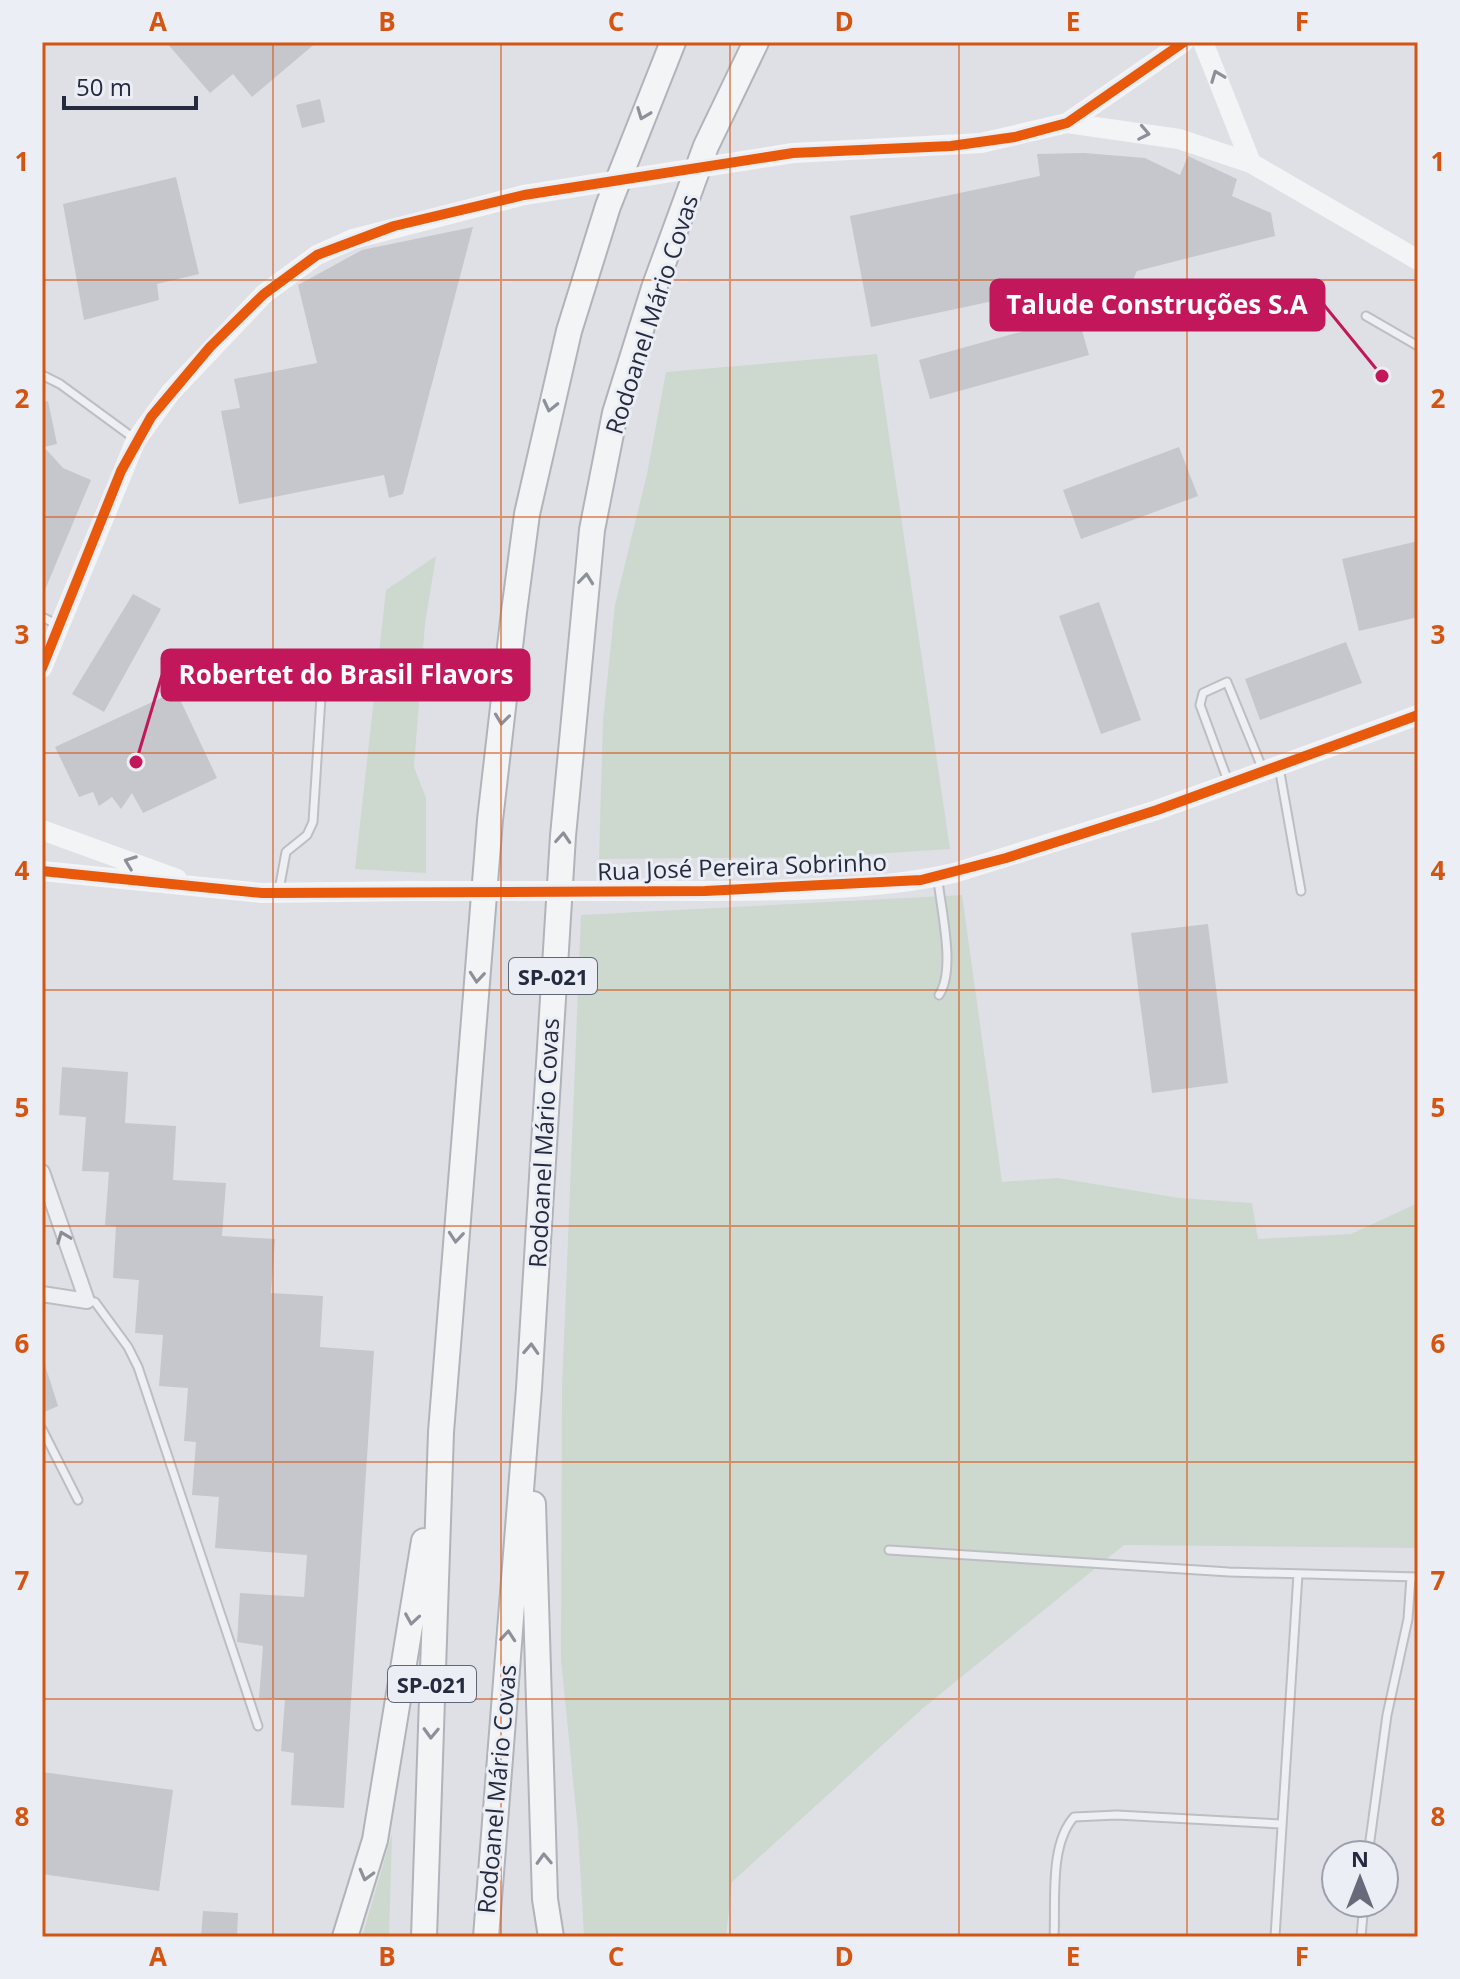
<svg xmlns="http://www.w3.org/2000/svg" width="1460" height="1979" viewBox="0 0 1460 1979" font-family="'Open Sans',sans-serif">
	<rect width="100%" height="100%" fill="#dfe0e5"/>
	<path fill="#cdd8cf" d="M877,354L950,849L827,857L599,859L603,721L615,605L647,474L666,372Z
		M436,556L425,624L414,767L426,798V873L355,869L386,590Z
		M962,895L1002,1182L1058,1178L1179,1198L1252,1203L1258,1239L1351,1234L1418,1203V1548L1124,1545L922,1709L732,1882L726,1937H584L578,1830L561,1659L562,1388L581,915Z
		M392,1834L389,1937H362Z"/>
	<path fill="#c5c7cc" d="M166,42H317L252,97L233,74L210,93Z
		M320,99L325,122L302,128L296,105Z
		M1084,153L1145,158L1180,175L1188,156L1237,179L1232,196L1271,213L1275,236L1137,271L1132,282L1082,293L1083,282L871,327L850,216L1040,176L1037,154Z
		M176,177L199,274L157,284L159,300L84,320L63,204Z
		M473,227L403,494L389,498L384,475L239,504L221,411L240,408L234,379L317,363L298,285L362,250Z
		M1078,316L1089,355L930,399L919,360Z
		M48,401L57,444L44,447L63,468L91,480L42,597V402Z
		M1179,447L1198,496L1081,539L1063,490Z
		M1418,541V617L1359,631L1342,559Z
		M133,594L161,609L104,712L72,694Z
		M1099,602L1141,720L1101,734L1059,616Z
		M1346,642L1362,683L1260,720L1245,679Z
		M176,691L217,778L143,813L132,793L121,809L112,797L99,806L93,792L79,797L55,747Z
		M1208,924L1228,1083L1152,1093L1131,933Z
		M62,1067L128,1072L125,1123L176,1126L173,1180L226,1183L222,1236L275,1239L271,1293L323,1296L320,1347L374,1351L344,1808L291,1805L294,1753L281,1751L285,1700L259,1698L263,1646L237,1642L240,1593L304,1597L307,1555L215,1548L219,1497L192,1495L196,1442L184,1441L188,1388L159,1386L163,1335L135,1333L139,1280L113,1278L116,1226L105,1225L109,1172L82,1171L86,1117L59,1115Z
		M45,1365L58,1406L42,1413V1366Z
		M42,1772L173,1790L159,1891L42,1874Z
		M203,1911L238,1913L237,1937H201Z"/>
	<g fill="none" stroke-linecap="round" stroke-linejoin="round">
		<defs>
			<path id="lane" d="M1366,316L1418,346
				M42,375L60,384L135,439
				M42,617L58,625
				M1279,767L1301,891
				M1228,781L1200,705L1203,693L1227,682L1263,770
				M938,880C941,910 956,970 939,995
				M279,890L286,852L307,835L313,822L323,666
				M87,1301L95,1302L128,1347L138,1367L258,1726
				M42,1429L78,1500
				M889,1550L1229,1572L1418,1577
				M1368,1855L1387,1715L1408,1619L1411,1577
				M1054,1937C1056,1901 1049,1845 1074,1817L1117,1815L1281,1824
				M1275,1937L1298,1574
				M1361,1937L1364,1903"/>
			<path id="street" d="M42,1172L87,1301L42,1294"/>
			<path id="highway" d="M533,1504L545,1899L551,1937
				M345,1937L375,1840L424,1541
				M424,1937L441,1432L490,820L514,612L527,514L569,331L608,206L673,42
				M486,1937L529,1388L563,836L592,530L615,413L654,288L706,146L756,42"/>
		</defs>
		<use href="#lane" stroke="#bdbec3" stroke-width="11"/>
		<use href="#street" stroke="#bdbec3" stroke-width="18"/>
		<use href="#highway" stroke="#b1b3ba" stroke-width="28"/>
		<use href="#lane" stroke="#eeeff2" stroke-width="7"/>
		<use href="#street" stroke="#eeeff2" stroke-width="14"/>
		<path stroke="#f3f4f5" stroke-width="20" d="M1203,42L1251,163
			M1067,123L1179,139L1251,163L1418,260
			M793,153L981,143L1067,123L1184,42
			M42,668L136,440L171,392L264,294L317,255L353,239L524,195
			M42,830L177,879
			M42,871L262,893L412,891
			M661,891C751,891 867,893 954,873L1157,810L1418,715"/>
		<use href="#highway" stroke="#f3f4f5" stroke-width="24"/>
		<path stroke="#f3f4f5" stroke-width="20" d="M524,195L793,153
			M412,891H661"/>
		<defs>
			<path id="cycleway" d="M42,668L121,471L151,417L210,347L264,294L317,255L394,226L524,195L793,153L951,146L1015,137L1067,123L1184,42
				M42,871L262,893L705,891L921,880L1006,858L1157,810L1418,715"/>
		</defs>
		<use href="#cycleway" stroke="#eceef5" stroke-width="15"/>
		<use href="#cycleway" stroke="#e8590c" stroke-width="10"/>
	</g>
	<defs><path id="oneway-chevron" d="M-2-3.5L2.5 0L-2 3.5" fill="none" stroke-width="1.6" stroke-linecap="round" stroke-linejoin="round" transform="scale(2)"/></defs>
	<g stroke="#8c909a">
		<use href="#oneway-chevron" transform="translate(1217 76) rotate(-111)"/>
		<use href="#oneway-chevron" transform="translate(643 114) rotate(111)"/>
		<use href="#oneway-chevron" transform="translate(1144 133) rotate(11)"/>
		<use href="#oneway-chevron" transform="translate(550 406) rotate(103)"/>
		<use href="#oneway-chevron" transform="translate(586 579) rotate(-84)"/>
		<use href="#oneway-chevron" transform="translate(502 719) rotate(97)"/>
		<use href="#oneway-chevron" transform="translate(563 838) rotate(-86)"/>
		<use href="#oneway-chevron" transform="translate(130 862) rotate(-159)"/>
		<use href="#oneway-chevron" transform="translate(477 977) rotate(95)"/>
		<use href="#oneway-chevron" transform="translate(456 1237) rotate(95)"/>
		<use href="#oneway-chevron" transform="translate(531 1349) rotate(-87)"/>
		<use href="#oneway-chevron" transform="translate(412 1619) rotate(99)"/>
		<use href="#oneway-chevron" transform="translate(508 1636) rotate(-85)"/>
		<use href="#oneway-chevron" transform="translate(431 1733) rotate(92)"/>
		<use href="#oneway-chevron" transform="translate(544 1859) rotate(-92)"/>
		<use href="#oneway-chevron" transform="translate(366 1875) rotate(105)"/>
	</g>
	<use stroke="#8a8d98" href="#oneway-chevron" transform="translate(63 1237) rotate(-111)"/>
	<path fill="none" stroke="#d45411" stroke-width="2" stroke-opacity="0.55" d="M273,42V1937M501,42V1937M730,42V1937M959,42V1937M1187,42V1937M42,280H1418M42,517H1418M42,753H1418M42,990H1418M42,1226H1418M42,1462H1418M42,1699H1418"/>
	<g text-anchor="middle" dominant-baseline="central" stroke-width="6" stroke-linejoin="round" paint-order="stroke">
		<g fill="#eceef5" stroke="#616676" stroke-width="2">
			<rect x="509" y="958" width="88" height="36" rx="6"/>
			<rect x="388" y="1666" width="88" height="36" rx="6"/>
		</g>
		<g font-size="22" font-weight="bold" fill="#252b3f">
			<text x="553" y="976">SP-021</text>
			<text x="432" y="1684">SP-021</text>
		</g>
		<g font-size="24" fill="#252b3f" stroke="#eceef5">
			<text transform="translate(651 314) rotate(-72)">Rodoanel Mário Covas</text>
			<text transform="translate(742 866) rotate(-2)">Rua José Pereira Sobrinho</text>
			<text transform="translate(543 1143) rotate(-87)">Rodoanel Mário Covas</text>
			<text transform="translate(496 1789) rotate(-85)">Rodoanel Mário Covas</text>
		</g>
	</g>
	<path fill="none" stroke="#c2185b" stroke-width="3" d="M1382 376L1324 305M136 762L162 675"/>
	<g fill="#c2185b" stroke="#eceef5" stroke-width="3">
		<circle cx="1382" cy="376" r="8"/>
		<circle cx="136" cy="762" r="8"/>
	</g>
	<g fill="#c2185b" stroke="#c2185b" stroke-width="3">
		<rect x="991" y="280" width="333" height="50" rx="8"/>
		<rect x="162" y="650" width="367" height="50" rx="8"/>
	</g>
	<g font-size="26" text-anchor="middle" font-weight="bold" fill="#fff">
		<text x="1157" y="314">Talude Construções S.A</text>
		<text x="346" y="684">Robertet do Brasil Flavors</text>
	</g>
	<rect width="1460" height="1979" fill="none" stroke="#eceef5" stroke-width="88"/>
	<g transform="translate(1360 1879)"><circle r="38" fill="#eceef5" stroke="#9ca0ac" stroke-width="2"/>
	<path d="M0-6L14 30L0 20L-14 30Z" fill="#666a79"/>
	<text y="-12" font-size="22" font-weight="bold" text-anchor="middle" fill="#252b3f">N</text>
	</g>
	<path d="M64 96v12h132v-12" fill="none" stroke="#252b3f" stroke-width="4"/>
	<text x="76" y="96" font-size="24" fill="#252b3f" stroke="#eceef5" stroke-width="6" paint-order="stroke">50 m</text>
	<rect x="44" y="44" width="1372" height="1891" fill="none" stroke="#d45411" stroke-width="3"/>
	<g font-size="26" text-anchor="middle" font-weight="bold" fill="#d45411">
		<text x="158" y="31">A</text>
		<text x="387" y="31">B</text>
		<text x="616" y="31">C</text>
		<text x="844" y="31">D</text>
		<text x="1073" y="31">E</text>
		<text x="1302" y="31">F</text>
		<text x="22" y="171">1</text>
		<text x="1438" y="171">1</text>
		<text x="22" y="408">2</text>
		<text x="1438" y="408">2</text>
		<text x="22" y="644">3</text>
		<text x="1438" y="644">3</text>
		<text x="22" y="880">4</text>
		<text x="1438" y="880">4</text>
		<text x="22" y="1117">5</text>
		<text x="1438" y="1117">5</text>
		<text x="22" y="1353">6</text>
		<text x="1438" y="1353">6</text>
		<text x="22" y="1590">7</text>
		<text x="1438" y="1590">7</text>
		<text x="22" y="1826">8</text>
		<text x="1438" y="1826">8</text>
		<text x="158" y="1966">A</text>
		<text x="387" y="1966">B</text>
		<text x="616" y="1966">C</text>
		<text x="844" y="1966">D</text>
		<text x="1073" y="1966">E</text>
		<text x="1302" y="1966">F</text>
	</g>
</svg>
